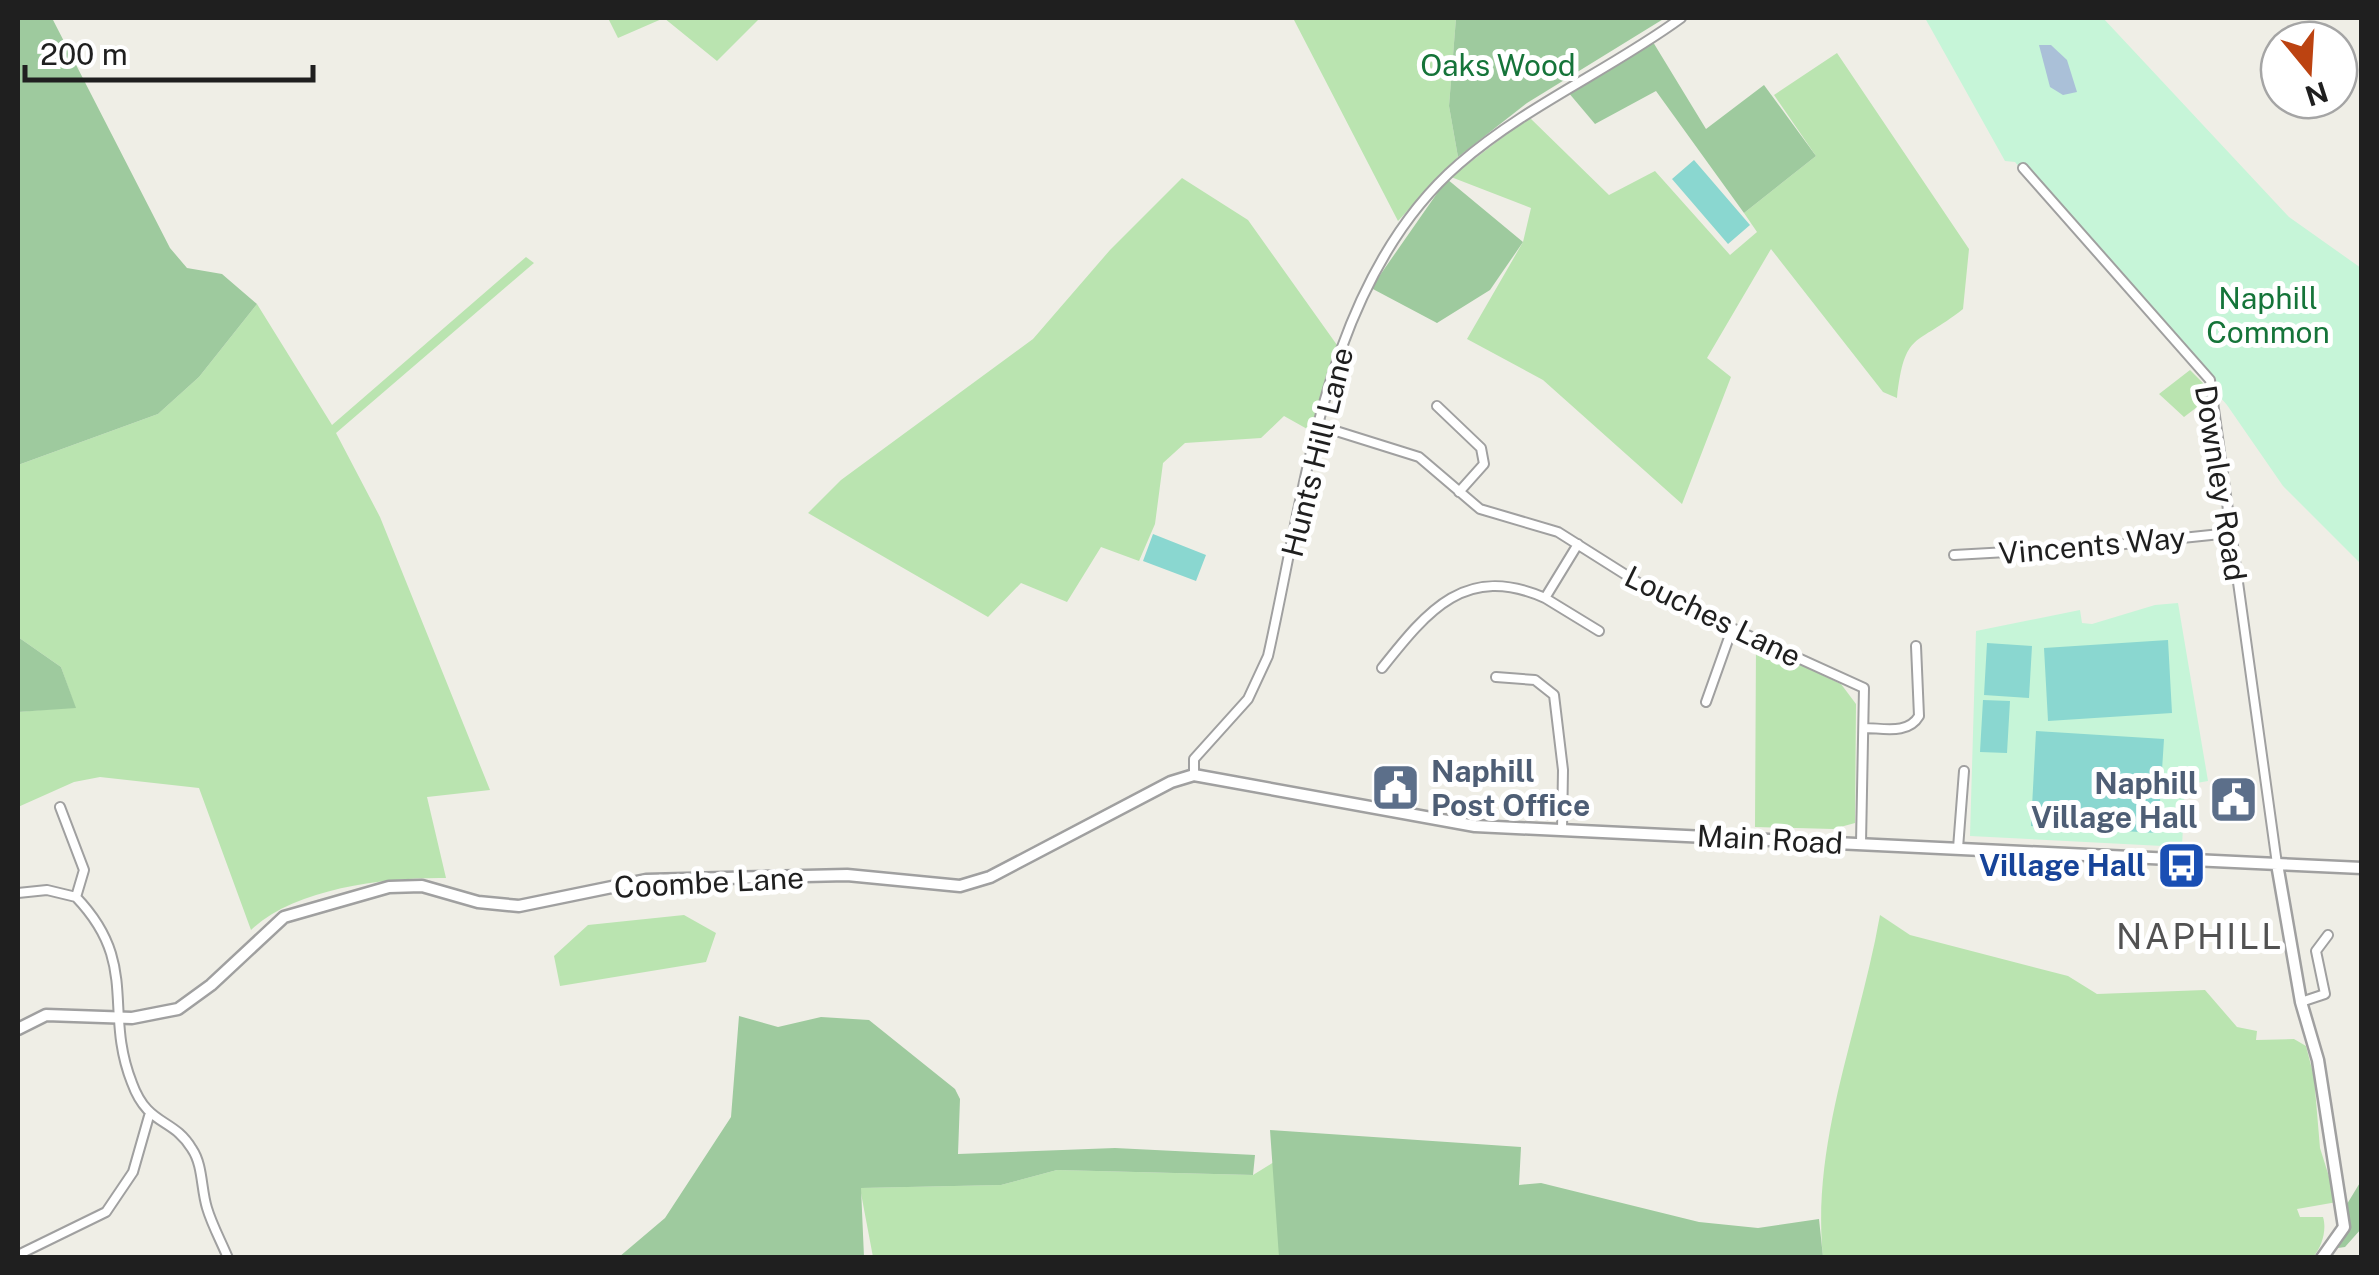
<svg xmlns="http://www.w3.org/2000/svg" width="2379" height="1275" viewBox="0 0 2379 1275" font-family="'Public Sans',sans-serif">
	<rect width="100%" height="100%" fill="#efeee6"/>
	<path fill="#bae4b0" d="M608,18H760L717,61L664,18L618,38Z
		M1293,18H1456L1449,106L1458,157L1398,221Z
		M1837,53L1969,249L1963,309C1915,347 1905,330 1897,398L1883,392L1771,249L1707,358L1731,377L1682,504L1543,380L1467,339L1523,242L1531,208L1451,177L1529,117L1609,195L1655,171L1730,255L1757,232L1744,213L1816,156L1774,95Z
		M1182,178L1248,220L1337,345L1315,429L1309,430L1284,416L1261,438L1185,443L1163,463L1155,524L1139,561L1101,547L1067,602L1021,583L988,617L808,513L841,480L1033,339L1110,250Z
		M526,257L534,263L336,433L380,517L490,790L427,797L446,878C388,877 294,888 251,930L199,788L100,777L74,782L18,807V712L75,707L61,667L18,637V465L158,414L199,377L257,304L332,425Z
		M2190,370L2207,387L2209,398L2184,417L2159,394Z
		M1756,644L1841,684L1856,704L1855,823L1833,829L1755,827Z
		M684,915L716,933L706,962L560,986L554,956L588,925Z
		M1880,915L1910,935L2068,976L2097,994L2205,990L2237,1027L2257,1031L2256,1040L2294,1039L2306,1046L2314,1077L2320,1148L2337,1202L2297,1209L2300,1217H2323C2327,1230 2322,1247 2313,1257L1823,1258C1811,1139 1860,1030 1880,915Z
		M1277,1160L1300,1257H873L860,1188L1001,1185L1057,1170L1253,1175Z"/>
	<path fill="#9eca9e" d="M18,18H52L170,248L187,268L222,274L257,304L199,377L158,414L18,465Z
		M1456,18H1665L1527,103L1458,157L1449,106Z
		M1653,42L1706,129L1764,85L1816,156L1744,213L1656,91L1595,124L1568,92Z
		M1447,179L1523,242L1490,290L1437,323L1371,288Z
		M18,637L61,667L76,708L18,712Z
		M739,1016L778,1027L821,1017L869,1020L955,1089L960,1099L958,1154L1115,1148L1255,1155L1253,1175L1057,1170L1001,1185L861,1188L864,1257H619L665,1218L731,1117Z
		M1270,1130L1521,1147L1519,1185L1541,1183L1699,1222L1758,1228L1819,1219L1823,1257H1279Z
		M2361,1181V1229L2345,1247L2338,1248L2344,1209Z"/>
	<path fill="#c6f5d8" d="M1925,18H2103L2289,217L2361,268V564L2283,486L2227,405L2015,162L2005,161Z
		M2178,603L2208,781L2185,785L2182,847L1970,836L1976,631L2080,610L2082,623L2092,624L2155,605Z"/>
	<path fill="#8ad7d0" d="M1694,160L1750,225L1728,244L1672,179Z
		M1153,534L1206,555L1196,581L1143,561Z
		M2168,640L2172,713L2048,721L2044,648Z
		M1987,643L2032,646L2029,698L1984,695Z
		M1983,700L2010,701L2007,753L1980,752Z
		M2036,731L2164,739L2158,833L2031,826Z"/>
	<path fill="#aac0d8" d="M2039,45H2051L2067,60L2077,92L2063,95L2050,87Z"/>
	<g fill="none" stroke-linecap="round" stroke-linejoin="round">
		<defs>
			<path id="minor" d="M2023,168L2210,380L2277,864
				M1437,406L1481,448L1484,464L1459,492
				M1320,426L1419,457L1480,509L1558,532L1653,592L1864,688L1861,843
				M1954,555L2096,547L2230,533
				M1545,598L1599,631
				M1382,668C1428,610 1466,563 1545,598L1578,544
				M1496,677L1535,680L1554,695L1563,770L1562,830
				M1706,702L1732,629
				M1864,728C1883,728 1908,735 1919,716L1916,646
				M1194,775V759L1248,699L1268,656C1305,492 1325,280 1459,164C1527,105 1610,70 1681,18
				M60,807L84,870L76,897C140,964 103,1010 132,1083C148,1127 173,1117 192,1149C203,1165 201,1189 207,1208C212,1225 221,1241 228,1258
				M1958,848L1964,771
				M18,893L47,890L76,897
				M2301,1002L2325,994L2316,951L2328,935
				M18,1255L106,1212L133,1172L149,1116"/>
			<path id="tertiary" d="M2277,864L2301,1002L2318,1060L2344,1227L2322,1258
				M18,1029L46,1015L132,1018L178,1009L211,985L284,917L389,887L422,886L478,902L519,906L646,880L847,875L960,886L990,877L1171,782L1194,775L1475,826L2362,868"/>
		</defs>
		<use href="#minor" stroke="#a0a0a0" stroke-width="12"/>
		<use href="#tertiary" stroke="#a0a0a0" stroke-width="15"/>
		<use href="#minor" stroke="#fff" stroke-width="8"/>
		<use href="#tertiary" stroke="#fff" stroke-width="10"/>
	</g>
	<defs>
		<symbol id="civic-square" viewBox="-11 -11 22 22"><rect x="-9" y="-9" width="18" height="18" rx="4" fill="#5c6f8a" stroke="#fff"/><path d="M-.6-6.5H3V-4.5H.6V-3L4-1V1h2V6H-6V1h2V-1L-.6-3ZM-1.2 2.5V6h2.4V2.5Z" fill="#fff"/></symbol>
		<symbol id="bus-square" viewBox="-11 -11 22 22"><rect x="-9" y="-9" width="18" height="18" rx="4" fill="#1a4fb4" stroke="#fff"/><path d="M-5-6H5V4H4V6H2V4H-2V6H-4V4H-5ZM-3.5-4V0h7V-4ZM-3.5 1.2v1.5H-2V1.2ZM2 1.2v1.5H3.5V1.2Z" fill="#fff"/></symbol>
	</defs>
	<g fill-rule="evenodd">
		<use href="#civic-square" x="1368" y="760" width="55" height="55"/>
		<use href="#civic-square" x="2206" y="772" width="55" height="55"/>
		<use href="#bus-square" x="2154" y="838" width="55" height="55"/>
	</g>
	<g text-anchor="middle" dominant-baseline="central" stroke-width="10" stroke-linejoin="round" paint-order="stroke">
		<g font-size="30" fill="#157439" stroke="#fff">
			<text x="1498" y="65">Oaks Wood</text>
			<text x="2268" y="298">Naphill<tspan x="2268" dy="34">Common</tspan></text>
		</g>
		<g font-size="30" fill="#1f1f1f" stroke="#fff">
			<text transform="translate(1317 452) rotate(-76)">Hunts Hill Lane</text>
			<text transform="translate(2221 483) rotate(81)">Downley Road</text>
			<text transform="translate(2092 545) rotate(-5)">Vincents Way</text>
			<text transform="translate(1713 616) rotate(26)">Louches Lane</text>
			<text transform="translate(1770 839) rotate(3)">Main Road</text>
			<text transform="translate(709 882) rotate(-3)">Coombe Lane</text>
		</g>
		<g font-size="30" font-weight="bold" fill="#4e5e75" stroke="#fff" text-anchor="start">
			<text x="1431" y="771">Naphill<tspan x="1431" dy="34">Post Office</tspan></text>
			<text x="2198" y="783" text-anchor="end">Naphill<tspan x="2198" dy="34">Village Hall</tspan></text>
		</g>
		<g font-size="30" font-weight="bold" fill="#164399" stroke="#fff" text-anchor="end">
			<text x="2146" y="865">Village Hall</text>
		</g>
		<g font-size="35" letter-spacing="2.5" fill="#525252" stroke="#fff">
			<text x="2200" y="936">NAPHILL</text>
		</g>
	</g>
	<rect width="2379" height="1275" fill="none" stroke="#1f1f1f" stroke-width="40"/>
	<g transform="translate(2309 70) rotate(162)"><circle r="48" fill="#ffffff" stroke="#a5a5a5" stroke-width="2.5"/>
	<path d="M0-8L18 38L0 25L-18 38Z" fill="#bc4311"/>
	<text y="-15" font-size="28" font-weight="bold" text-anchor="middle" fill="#1f1f1f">N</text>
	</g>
	<path d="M25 65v15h288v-15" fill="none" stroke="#1f1f1f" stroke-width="5"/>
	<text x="40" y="65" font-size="30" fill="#1f1f1f" stroke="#ffffff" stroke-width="8" paint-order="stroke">200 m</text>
</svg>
